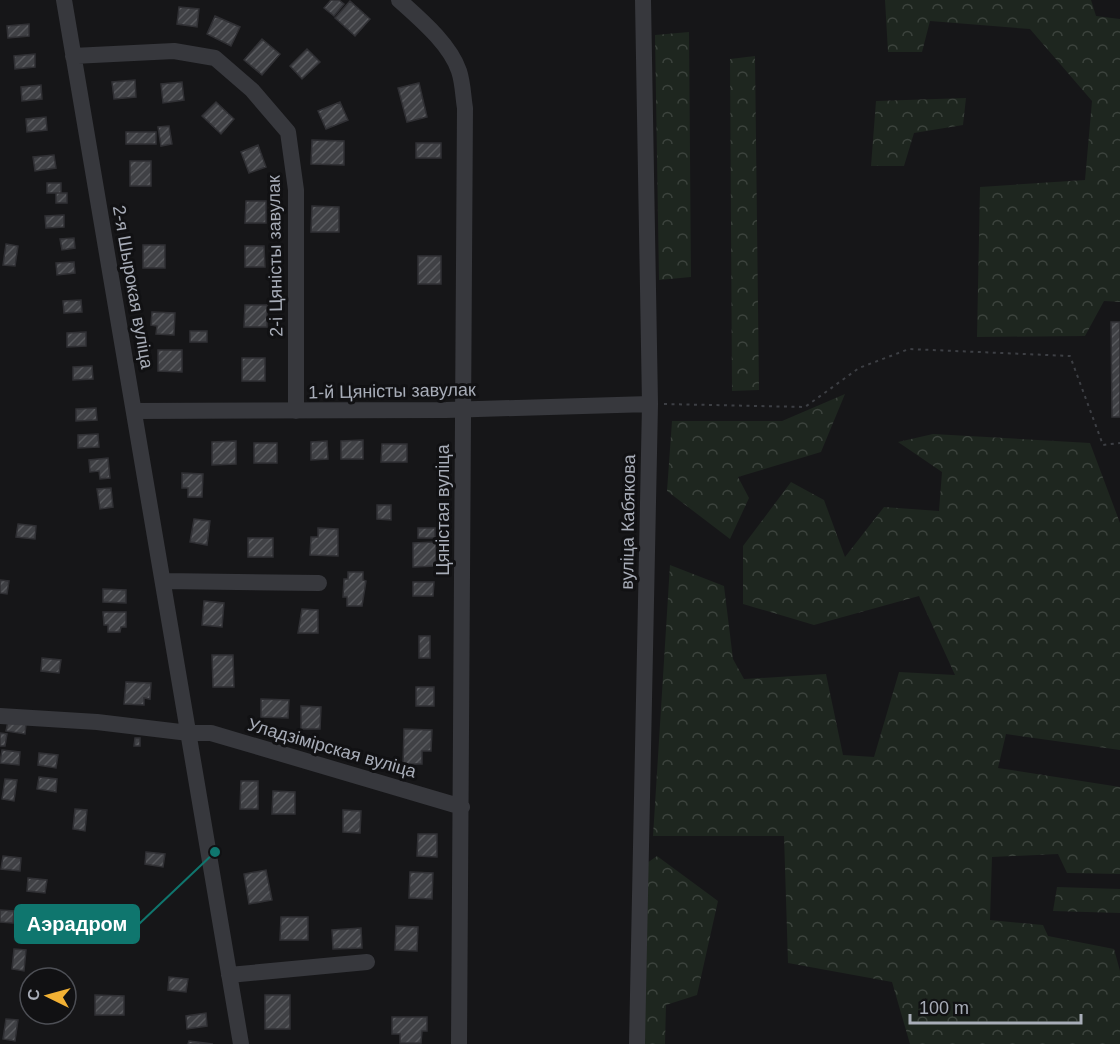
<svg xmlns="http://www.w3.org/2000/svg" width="1120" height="1044" viewBox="0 0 1120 1044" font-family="Helvetica,sans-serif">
	<defs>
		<pattern id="forest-crowns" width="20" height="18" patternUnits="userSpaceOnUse" patternTransform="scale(1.5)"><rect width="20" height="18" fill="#1e261f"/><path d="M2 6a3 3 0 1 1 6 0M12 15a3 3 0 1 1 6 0" fill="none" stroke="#3c433d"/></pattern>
		<pattern id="building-hatch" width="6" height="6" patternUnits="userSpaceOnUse" patternTransform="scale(1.5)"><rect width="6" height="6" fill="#404145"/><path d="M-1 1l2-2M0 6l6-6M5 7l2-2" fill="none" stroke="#595a5e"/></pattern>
	</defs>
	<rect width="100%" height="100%" fill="#161618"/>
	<path fill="url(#forest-crowns)" d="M885,0H1091L1096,16L1120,19V302L1104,301L1085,336L977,337L980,187L1085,180L1092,101L1030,29L930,21L922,52H888Z
		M689,32L691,277L659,280L655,35Z
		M755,56L759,390L732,391L730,59Z
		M966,98L963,125L914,133L904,166H871L876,101Z
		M845,394L821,452L738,477L749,498L730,539L667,491L672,421H782Z
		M933,434L1090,443L1120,523V750L1006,734L998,768L1120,787V874L1067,873L1058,854L992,857L990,920L1043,925L1048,936L1114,949L1120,971V1044H910L892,982L788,963L784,836H653L670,565L724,586L733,659L744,679L826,674L843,755L874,757L899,672L955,675L919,596L814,625L743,604V546L791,482L824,500L845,557L884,507L939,511L942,472L898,442Z
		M657,856L718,901L697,995L666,1005L665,1044H644L647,863Z
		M1057,887L1120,889V913L1053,911Z"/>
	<path fill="url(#building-hatch)" stroke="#303034" stroke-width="1.5" d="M331,0H339L344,4L334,16L324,8Z
		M350,1L370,19L355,36L335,18Z
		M179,7L199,9L197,27L177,24Z
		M215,16L240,27L231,46L207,34Z
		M29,24V36L8,38L7,26Z
		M262,39L280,54L262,75L244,60Z
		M307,49L320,62L302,79L290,66Z
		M35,54V67L15,69L14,56Z
		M135,80L136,97L114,99L112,82Z
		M182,82L184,100L163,103L161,84Z
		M419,83L427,117L407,122L398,88Z
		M41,85L42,99L22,101L21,87Z
		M216,102L234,119L221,134L202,116Z
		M340,102L348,120L326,129L318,111Z
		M46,117L47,130L27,132L26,119Z
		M169,126L172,144L161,146L158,127Z
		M126,132H156V144H126Z
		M312,140L344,141V165L311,164Z
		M416,143H441V158H416Z
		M258,145L266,167L249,173L241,152Z
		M54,155L56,168L35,171L33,157Z
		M130,161H151V186H130Z
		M47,183H61V193H47Z
		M56,193H67V203H56Z
		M246,201H266V223H245Z
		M312,206L339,207V232H311Z
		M64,215V227L46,228L45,216Z
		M74,238L75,248L62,250L60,239Z
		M6,244L18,246L15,266L3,265Z
		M143,245H165V268H143Z
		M245,246H264L265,267H245Z
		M418,256H441V284H418Z
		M74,262L75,273L57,275L56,263Z
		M81,300L82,312L64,313L63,301Z
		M245,305H267V327H244Z
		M152,312L175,313L174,335L156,334L157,326L151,325Z
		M1111,322H1120V417H1112Z
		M190,331H207V342H190Z
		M86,332V346L67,347V333Z
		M158,350H182V372L158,371Z
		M242,358H265V381H242Z
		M92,366L93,379L73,380V367Z
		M96,408L97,420L76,421V409Z
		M98,434L99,447L78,448V435Z
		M363,440V459H341V441Z
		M236,441V464L212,465V442Z
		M327,441L328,459L311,460V442Z
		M254,443H277V463H254Z
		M382,444H407V462H381Z
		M108,458L110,478L100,479L99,471L90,472L89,460Z
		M182,473L203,474L202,497H188V488H182Z
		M111,488L113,507L100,509L97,489Z
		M377,505H391V520L377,519Z
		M194,519L210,521L207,545L190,542Z
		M18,524L36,526L35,539L16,537Z
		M318,528L338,529V556L310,555L311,537H318Z
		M418,528H435V538H418Z
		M248,538H273V557H248Z
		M436,542V566L413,567V543Z
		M348,572H363V580L366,581L362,606H347V597H343L344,579H348Z
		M0,580L9,581L7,594L0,593Z
		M413,582H434L433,596H413Z
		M103,589L126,590V603L103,602Z
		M204,601L224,603L222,627L202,625Z
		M302,609L318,610V633H298Z
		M103,612H126V627H121L120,632H108V625H104Z
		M419,636H430V658H419Z
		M212,655H233L234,687H213Z
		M42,658L61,660L59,673L41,671Z
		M126,682L151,683L150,699L144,698V705L124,704Z
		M416,687H434V706H416Z
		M261,699L289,700L288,718L261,717Z
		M301,706L321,707L320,729H301Z
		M8,721L26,724L25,734L6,731Z
		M404,729L432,730L431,751H422V764H403Z
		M0,733L7,734L5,746H0Z
		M135,738H140V746H134Z
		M2,750L20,752L19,765L0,763Z
		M39,753L58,755L56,768L38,765Z
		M39,777L57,779L56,792L37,789Z
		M5,779L17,780L14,801L2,799Z
		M241,781H258V809H240Z
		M273,791L295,792V814H272Z
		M75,809L87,810L85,831L73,829Z
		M343,810L361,811L360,833L343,832Z
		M418,834H437V857L417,856Z
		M146,852L165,854L163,867L145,864Z
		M3,856L21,858L20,871L1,869Z
		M266,870L272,900L249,904L244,874Z
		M410,872L433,873L432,899L409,898Z
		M28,878L47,880L45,893L27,891Z
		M0,910L14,911L13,923L0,922Z
		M281,917H308V940H280Z
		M396,926L418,927L417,951L395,950Z
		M361,928L362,948L333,949L332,930Z
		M14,949L26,950L24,971L12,969Z
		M169,977L188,979L186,992L168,990Z
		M25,986H30V999L24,998Z
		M95,995L124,996V1015H95Z
		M265,995H290V1029H265Z
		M206,1013L207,1026L187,1029L186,1016Z
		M392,1017H427V1031H422L421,1043H400V1034H392Z
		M6,1019L18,1020L15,1041L3,1039Z
		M189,1041L213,1044H188Z"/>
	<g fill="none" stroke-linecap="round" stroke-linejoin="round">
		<path stroke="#3d3f44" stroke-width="2" stroke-dasharray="3 4.5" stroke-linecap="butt" d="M664,404L805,407L859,368L909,349L1070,356L1103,445L1120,443"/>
		<path stroke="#37383d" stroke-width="16" d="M64,0L241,1044
			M399,0C420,19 450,44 459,71C463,83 463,96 465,108L459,1044
			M73,56L174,51L215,58L252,90L288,132L296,190V411
			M134,411L446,410L650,404
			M163,581L319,583
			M0,716L97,722L189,733H211L462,807
			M229,975L367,962
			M637,1044L650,404L643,0"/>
	</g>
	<g text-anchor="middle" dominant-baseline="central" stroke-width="6" stroke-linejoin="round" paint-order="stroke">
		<g font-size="18" fill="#a8adb8" stroke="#111113">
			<text transform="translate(275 256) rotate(-91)">2-і Цяністы завулак</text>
			<text transform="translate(133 287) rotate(80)">2-я Шырокая вуліца</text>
			<text transform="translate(392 391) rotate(-1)">1-й Цяністы завулак</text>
			<text transform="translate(443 510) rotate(-90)">Цяністая вуліца</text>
			<text transform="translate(628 522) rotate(-89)">вуліца Кабякова</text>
			<text transform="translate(332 748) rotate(16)">Уладзімірская вуліца</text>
		</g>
	</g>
	<path fill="none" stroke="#0f766e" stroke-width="2" d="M215 852L139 924"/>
	<circle fill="#0f766e" stroke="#111113" stroke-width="2" cx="215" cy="852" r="6"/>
	<rect fill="#0f766e" stroke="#0f766e" stroke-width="2" x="15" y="905" width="124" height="38" rx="6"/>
	<g font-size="20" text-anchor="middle" font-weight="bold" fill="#fff">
		<text x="77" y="931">Аэрадром</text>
	</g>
	<g transform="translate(48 996) rotate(275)"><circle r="28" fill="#111113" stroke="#4d4f55" stroke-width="1.5"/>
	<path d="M0-4.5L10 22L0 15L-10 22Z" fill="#f2b134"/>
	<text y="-9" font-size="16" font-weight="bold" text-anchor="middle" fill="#a8adb8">С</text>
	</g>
	<path d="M910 1014v9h171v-9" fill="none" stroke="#a8adb8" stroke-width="3"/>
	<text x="919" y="1014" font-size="18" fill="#a8adb8" stroke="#111113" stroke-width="4.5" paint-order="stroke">100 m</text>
</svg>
